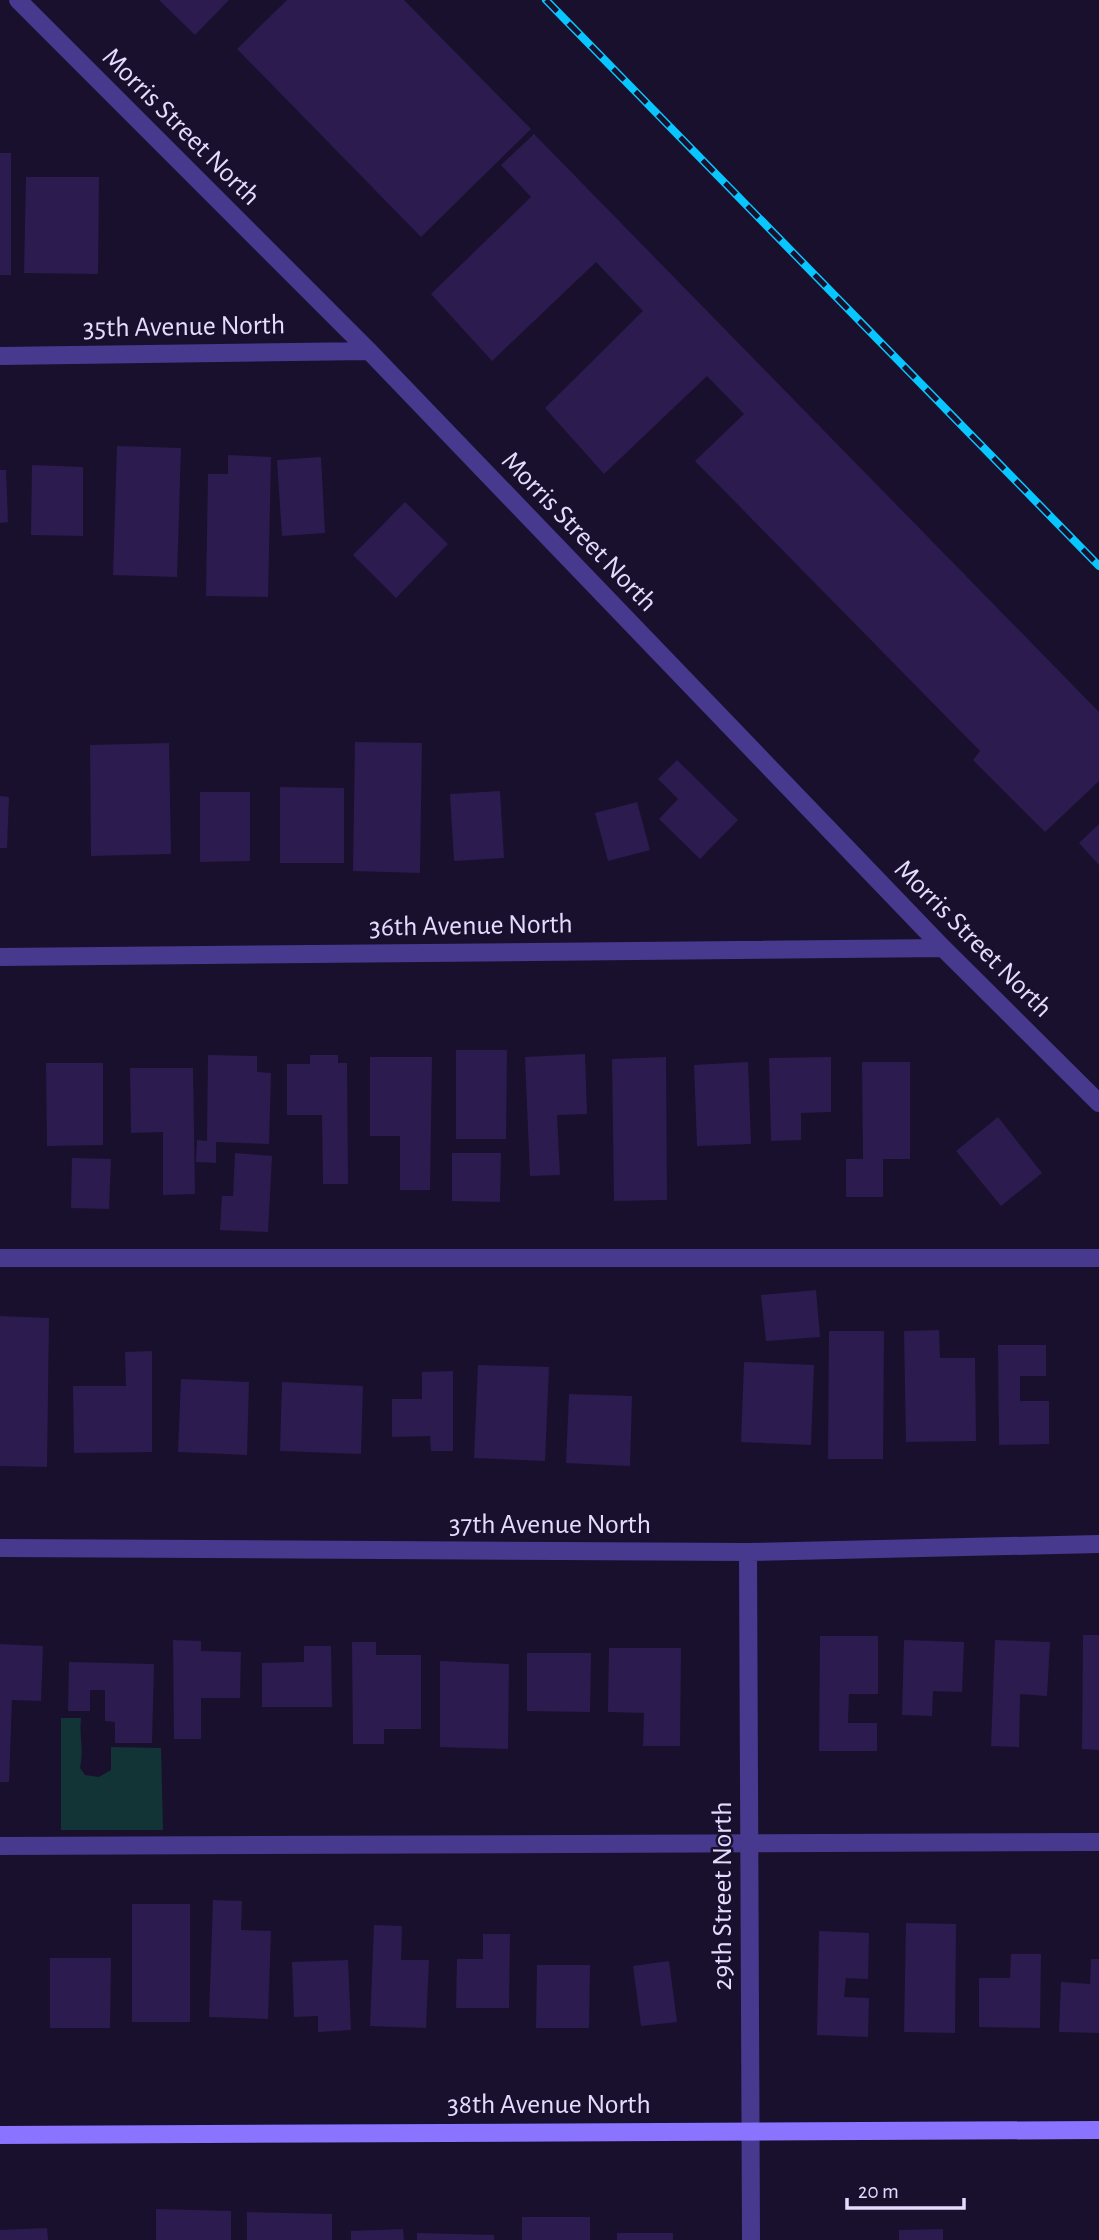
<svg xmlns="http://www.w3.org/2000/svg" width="1099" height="2240" viewBox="0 0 1099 2240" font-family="'Alegreya Sans',sans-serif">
	<rect width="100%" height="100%" fill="#19102d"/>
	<path fill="#133437" d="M61,1718H81C79,1736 84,1749 80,1768L85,1775L99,1777L111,1770V1747L161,1748L163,1830H61Z"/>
	<path fill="#2c1b4f" d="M159,0H229L195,35Z
		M287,0H404L531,129L421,237L237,49Z
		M534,134L1099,712V781L1045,832L973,760L980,751L695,461L744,414L707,376L604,474L545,408L643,311L596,262L492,361L431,294L531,197L501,165Z
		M0,153H11V275H0Z
		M26,177H99L98,274L24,273Z
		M117,446L181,448L177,577L113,575Z
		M228,455L271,457L268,597L206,596L208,474H228Z
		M321,457L325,533L282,536L277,460Z
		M32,465L83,467V536L31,535Z
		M0,470H6L8,522L0,523Z
		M405,502L448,544L396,598L353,555Z
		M355,742L422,743L420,873L353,871Z
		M169,743L171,854L91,856L90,745Z
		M677,760L738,820L700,859L659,819L678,799L658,779Z
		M280,787L344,788V863H280Z
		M500,791L504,858L454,861L450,794Z
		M200,792H250V861L200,862Z
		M0,796L9,797L7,848H0Z
		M637,802L650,850L608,861L595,813Z
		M1099,824V865L1079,843Z
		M456,1050H507L506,1139H456Z
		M585,1054L587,1114L557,1115L560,1175L530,1176L525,1057Z
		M208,1055L257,1056V1072L271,1073L269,1144L216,1142V1163L196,1162L197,1140L207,1141Z
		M310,1055H338V1063H347L348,1184H323L322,1115H287V1064H310Z
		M370,1057H432L430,1190H400V1136H370Z
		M666,1057L667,1200L614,1201L612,1059Z
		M831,1057V1112L801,1113V1140L771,1141L769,1058Z
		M748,1062L751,1144L697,1146L694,1065Z
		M862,1062H910V1159H883V1197H846V1159H863Z
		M46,1063H103V1145L47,1146Z
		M130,1068H193L195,1194L163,1195V1132L131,1133Z
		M998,1117L1042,1173L1001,1206L956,1151Z
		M235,1153L272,1156L268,1232L220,1230L222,1196H233Z
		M452,1153H501L500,1202L452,1201Z
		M72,1158L111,1159L109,1209L71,1208Z
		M816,1290L820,1337L766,1341L761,1295Z
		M0,1316L49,1318L47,1467L0,1466Z
		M939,1330L940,1358H975L976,1441L906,1442L904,1331Z
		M829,1331H884L883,1459H828Z
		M998,1345H1046V1376H1020V1401H1049V1444L999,1445Z
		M152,1351V1452L74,1453L73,1386H126L125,1352Z
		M744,1362L814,1365L811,1445L741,1442Z
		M478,1365L549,1367L545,1461L474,1458Z
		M453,1371V1451H431L430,1436L392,1437V1399H422V1372Z
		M181,1379L249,1382L247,1455L178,1452Z
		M282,1382L363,1386L361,1454L280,1451Z
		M569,1394L632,1396L630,1466L566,1463Z
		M1083,1635H1099V1750L1082,1749Z
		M820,1636H878V1694H849L848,1723H877V1751H819Z
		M173,1640L201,1641V1651L241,1652L240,1698H201V1739H174Z
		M904,1640L964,1642L962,1692L933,1691L932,1716L902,1715Z
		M995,1640L1050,1642L1047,1696L1020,1694L1019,1747L991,1746Z
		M352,1642H376V1655H421V1729H384V1744H353Z
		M0,1644L43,1646L41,1701L12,1700L9,1782H0Z
		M304,1646H331L332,1707H262V1663L304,1662Z
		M609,1648H681L680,1746H643L644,1713L608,1712Z
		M527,1653H591L590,1712L527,1711Z
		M440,1661L509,1664L508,1749L440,1747Z
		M69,1662L154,1664L152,1743H115V1722L105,1721V1690H90V1711H68Z
		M213,1900L242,1901L241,1930L271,1931L268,2019L209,2017Z
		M132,1904H190V2022H132Z
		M906,1923L956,1924L955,2033L904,2032Z
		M374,1925L402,1926L401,1960H429L426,2028L370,2026Z
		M819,1931L869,1933L868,1979L846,1978L844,1997L869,1998L868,2037L817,2035Z
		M483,1934H510L509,2008H456L457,1959H483Z
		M1011,1954H1041L1040,2028L979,2027V1978H1010Z
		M50,1958H111L110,2028H50Z
		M1091,1959H1099V2033L1059,2032L1061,1982L1090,1984Z
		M348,1960L351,2030L318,2032V2016L294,2017L292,1962Z
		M669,1961L677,2022L641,2026L633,1966Z
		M537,1965H590L589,2028H536Z
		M156,2209L231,2211V2240H156Z
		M247,2212L332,2214V2240H247Z
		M522,2217H590V2240H522Z
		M47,2228L48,2240H0V2230Z
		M403,2229L404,2240H351V2231Z
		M943,2229V2240H899V2230Z
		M417,2233L494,2235V2240H417Z
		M617,2233H673V2240H617Z"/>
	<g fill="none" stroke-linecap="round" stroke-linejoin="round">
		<path stroke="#47398e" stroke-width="18" d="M0,1258H1099
			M0,1846L1099,1842"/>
		<path stroke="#47398e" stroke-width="18" d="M18,0L369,351L943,948L1099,1103
			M0,356L369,351
			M0,957L943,948
			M0,1548L748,1552L1099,1544
			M748,1552L751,2240"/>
		<path stroke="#8973ff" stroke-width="18" d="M0,2135L1099,2130"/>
		<defs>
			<path id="rail" d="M546,0L1099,566"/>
		</defs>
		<use href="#rail" stroke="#08c6ff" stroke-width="8"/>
		<use href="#rail" stroke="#19102d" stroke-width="5" stroke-dasharray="16" stroke-linecap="butt"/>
	</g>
	<g text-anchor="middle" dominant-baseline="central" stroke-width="5" stroke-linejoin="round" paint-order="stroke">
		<g font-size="28" fill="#e4dcff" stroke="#19102d">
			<text transform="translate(181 127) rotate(45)">Morris Street North</text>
			<text transform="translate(184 327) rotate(-1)">35th Avenue North</text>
			<text transform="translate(579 532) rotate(46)">Morris Street North</text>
			<text transform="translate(471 926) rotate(-1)">36th Avenue North</text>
			<text transform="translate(973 939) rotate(45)">Morris Street North</text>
			<text x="550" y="1525">37th Avenue North</text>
			<text transform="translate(723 1896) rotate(-90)">29th Street North</text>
			<text x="549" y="2105">38th Avenue North</text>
		</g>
	</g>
	<path d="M847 2198v10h117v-10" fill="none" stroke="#e4dcff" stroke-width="3.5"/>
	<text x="858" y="2198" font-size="21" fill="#e4dcff" stroke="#19102d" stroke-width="5" paint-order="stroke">20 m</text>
</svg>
